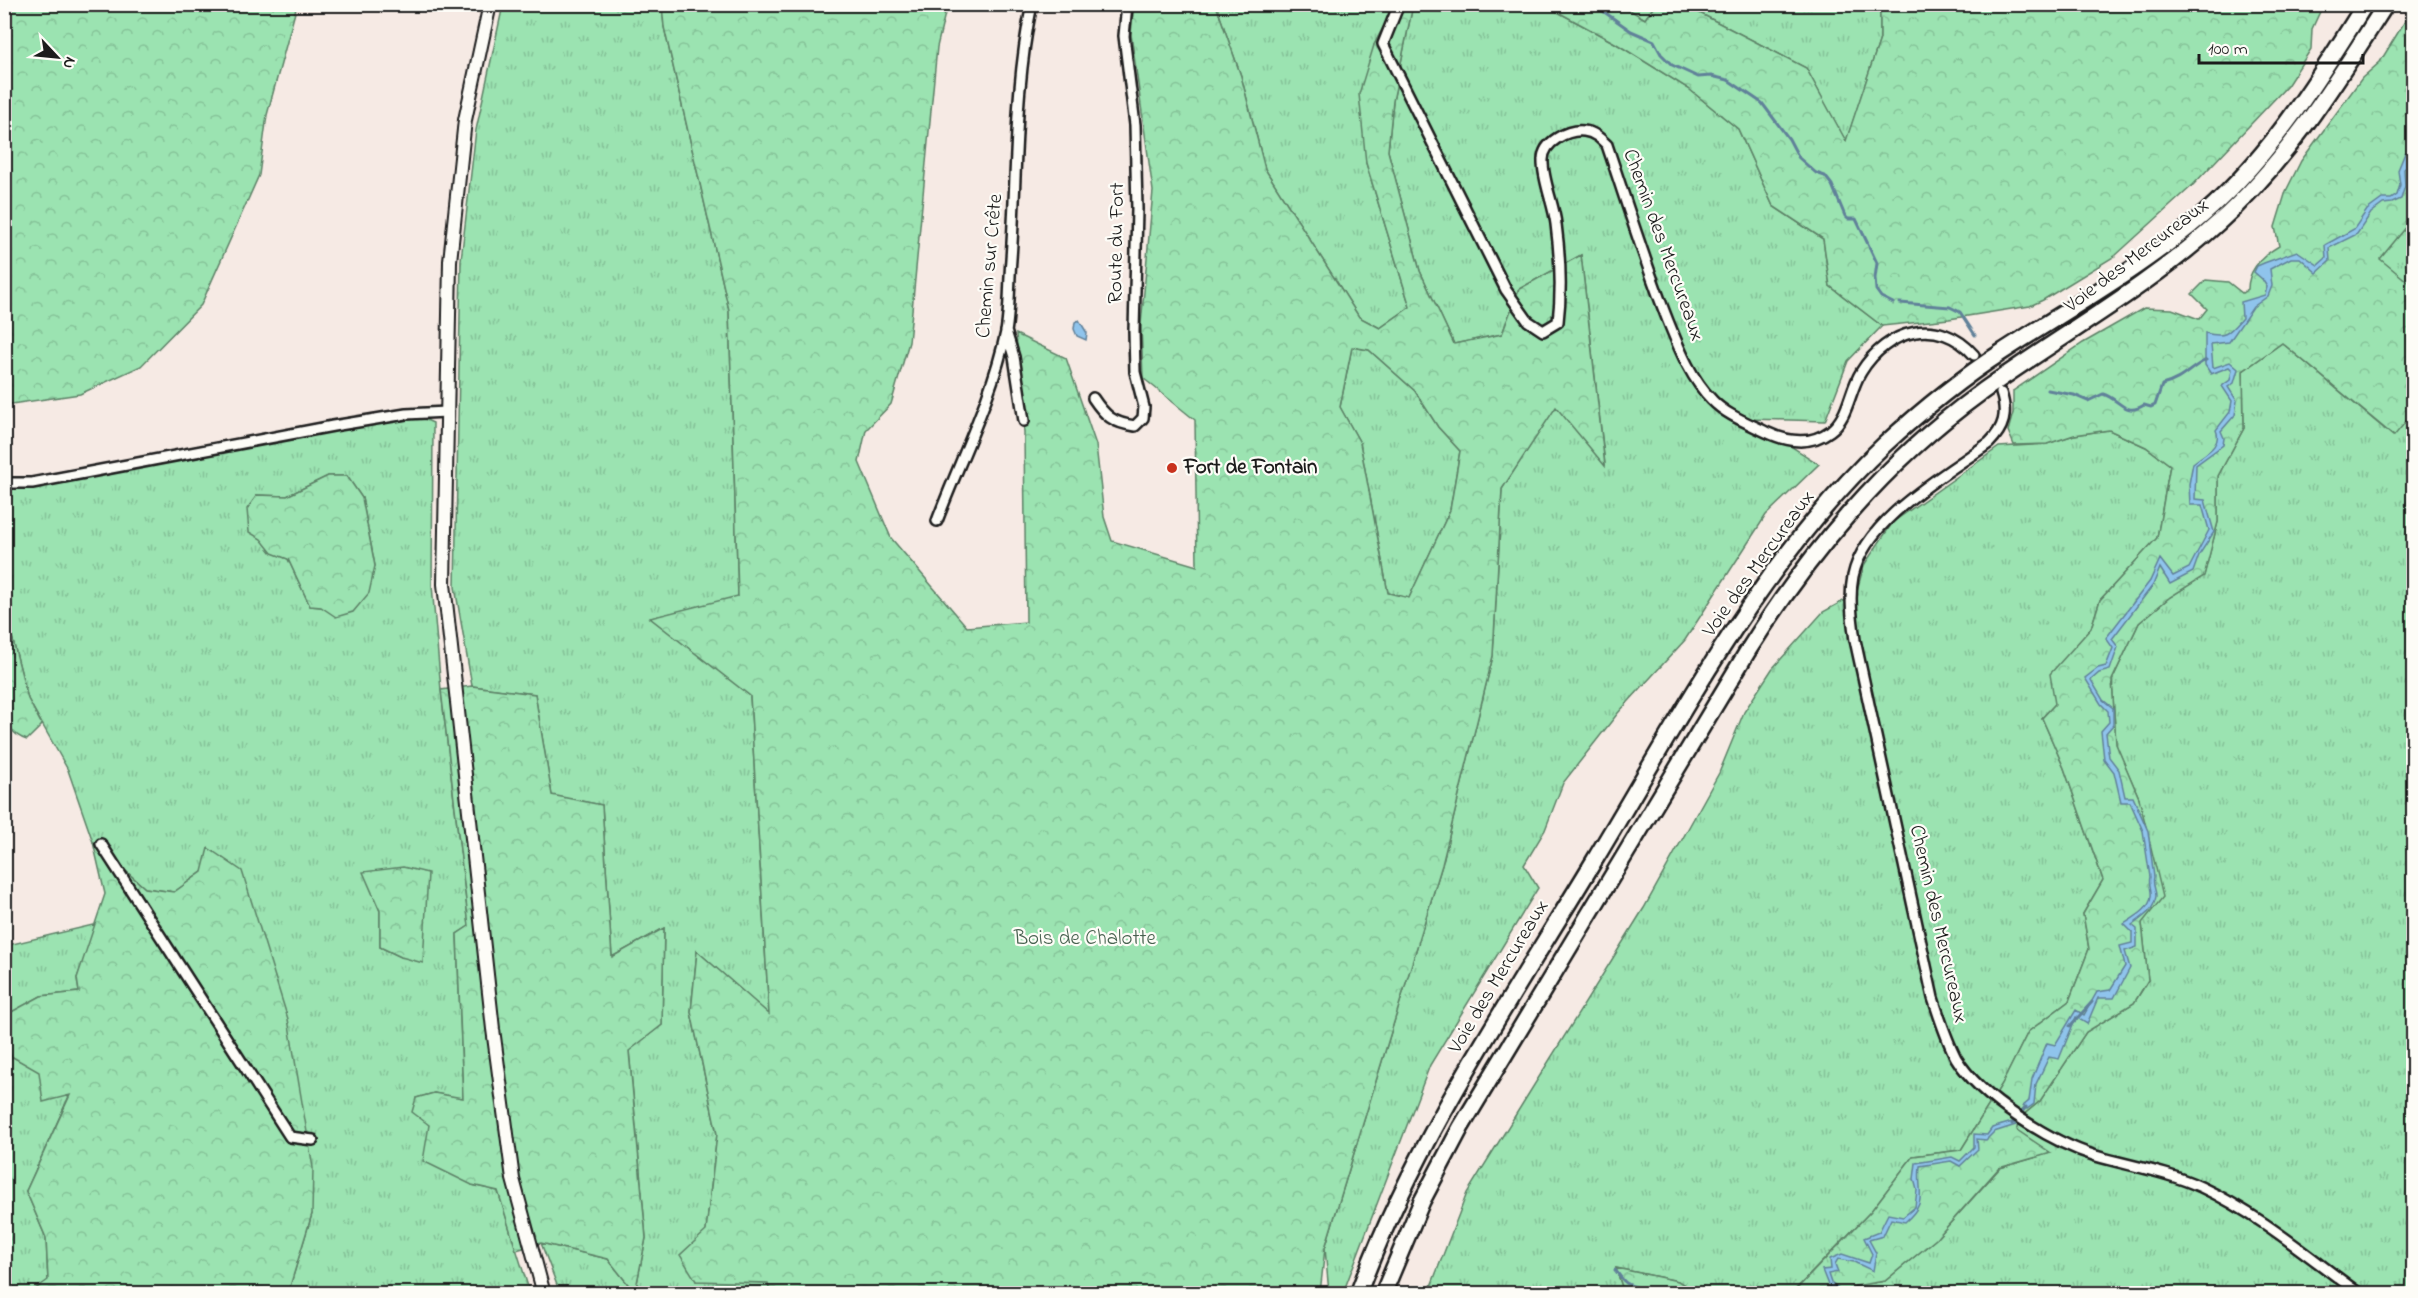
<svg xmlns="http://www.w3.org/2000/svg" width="2418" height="1298" viewBox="0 0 2418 1298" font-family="'Indie Flower',sans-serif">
	<defs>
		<pattern id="grass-tufts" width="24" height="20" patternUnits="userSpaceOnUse" patternTransform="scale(1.5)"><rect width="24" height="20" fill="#9be3b1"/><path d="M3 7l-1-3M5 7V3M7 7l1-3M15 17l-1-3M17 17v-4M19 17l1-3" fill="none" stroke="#85c298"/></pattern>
		<pattern id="forest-crowns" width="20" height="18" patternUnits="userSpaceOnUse" patternTransform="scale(1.5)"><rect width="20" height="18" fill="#9be3b1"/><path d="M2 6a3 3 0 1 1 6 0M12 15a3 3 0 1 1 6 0" fill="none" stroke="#85c298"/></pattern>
	</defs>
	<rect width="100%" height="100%" fill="#f6eae4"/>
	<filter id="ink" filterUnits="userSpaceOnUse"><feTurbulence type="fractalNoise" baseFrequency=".0167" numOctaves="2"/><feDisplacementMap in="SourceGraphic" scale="12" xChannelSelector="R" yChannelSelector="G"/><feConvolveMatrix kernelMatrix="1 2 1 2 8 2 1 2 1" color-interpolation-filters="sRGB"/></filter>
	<g filter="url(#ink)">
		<path fill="url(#grass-tufts)" stroke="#5c8066" stroke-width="1.5" fill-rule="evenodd" d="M503,5H662L664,27L729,310L738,597L651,618L750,695L769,1015L697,951L691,1012L717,1134L706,1232L696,1281L769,1283L770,1293H560L541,1243L608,1259L635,1293L646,1238L629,1050L662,1025L664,928L612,957L602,805L552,796L535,694L472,686L455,587L461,260L476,130Z
			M1216,5H1395L1374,45L1366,163L1410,307L1380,328L1359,317L1265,169L1241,76Z
			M1413,5H1545L1615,43L1689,89L1738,129L1773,206L1823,239L1830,286L1882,326L1848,361L1825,421L1748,419L1819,464L1766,515L1685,640L1618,713L1563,783L1545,830L1524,865L1538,888L1430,1065L1343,1293H1329L1325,1248L1442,865L1493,656L1502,489L1556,406L1605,464L1581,255L1519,289L1502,334L1454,344L1420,271L1388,151L1393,101Z
			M1621,5H1655L1645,19Z
			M1684,5H1880V39L1846,142L1806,68Z
			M2413,219V286L2379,259Z
			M2282,343L2393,436L2413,413V1293L1848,1294L1855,1286L1885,1281L1936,1239L2000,1168L2050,1153L2016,1130L2022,1116L2040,1101L2086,1032L2134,1003L2148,981L2142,923L2139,798L2116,745L2112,680L2139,623L2170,597L2204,575L2218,522V476L2244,428L2243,371Z
			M1352,347L1369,350L1415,391L1438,427L1460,451L1450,510L1409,598L1388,593L1360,443L1340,407Z
			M422,418L433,423L432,585L441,690L469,926L457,934L463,1099L434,1093L416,1098L429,1125L472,1185L498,1191L530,1293H288L312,1214L202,872L174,892L145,888L93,842L68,770L28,699L12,637L5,625V488H30L332,430ZM328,476H347L362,498L375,566L321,607L310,606L288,559C254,547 260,526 257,495L287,496ZM364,872L401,957L380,947V911Z
			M2109,430L2146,447L2170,465L2157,538L2100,600L2091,628L2055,704L2042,718L2064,768L2103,880L2083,914L2089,949L2069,1001L2028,1032L2002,1084L1961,1150L1913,1156L1871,1211L1792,1293H1697L1678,1281L1616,1268L1624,1293L1428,1294L1467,1193L1644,908L1719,773L1744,712L1772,669L1823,612L1856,594L1864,565L1893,522L1999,447L2047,444L2074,435Z
			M97,924L77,978L79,992L41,996L5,1016L4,946Z
			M4,1033L11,1056L39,1071L70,1094L26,1191L46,1238L48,1281L30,1293H5Z"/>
		<path fill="url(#forest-crowns)" stroke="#5c8066" stroke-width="1.5" fill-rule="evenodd" d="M4,5H297L267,115L259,175L201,305L141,366L80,394L5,405Z
			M662,5H947L937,47L909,342L891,404L866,430L859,462L891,538L967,627L1026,622L1024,432L1016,334L1066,358L1096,445L1104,517L1112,541L1197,566L1195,420L1143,378L1141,325L1153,191L1131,34L1134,5H1216L1241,76L1265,169L1359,317L1380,328L1410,307L1366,163L1359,94L1374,45L1395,5H1413L1393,101L1388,151L1420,271L1454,344L1502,334L1519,289L1581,255L1605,466L1556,407L1502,489L1493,656L1442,865L1325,1248L1320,1293L770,1294L768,1283L696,1281L680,1255L706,1231L717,1134L691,1012L697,951L769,1014L750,696L650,618L738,596L729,310L664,27ZM1352,347L1369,350L1415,391L1438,427L1460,451L1450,510L1409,598L1388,593L1360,443L1340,407Z
			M1545,5H1621L1645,19L1655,5H1684L1806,68L1846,141L1880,39V5H2323L2312,29L2311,49L2287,86L2193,185L2115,256L2043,300L2030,306L1949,319L1882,326L1830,286L1823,239L1773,206L1738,129L1689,89L1615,43Z
			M2413,8V219L2380,259L2413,286V413L2394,436L2282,343L2243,371L2244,428L2218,476V522L2204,576L2170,597L2139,623L2112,680L2116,744L2139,798L2163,897L2142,923L2148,980L2134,1003L2086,1032L2040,1101L2022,1116L2017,1130L2051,1153L1999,1168L1936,1239L1885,1281L1855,1286L1848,1293L1792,1294L1871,1211L1913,1156L1961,1150L2002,1084L2028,1032L2069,1001L2089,949L2083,914L2103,880L2064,768L2042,718L2055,704L2050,674L2091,628L2100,600L2157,538L2170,465L2146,447L2109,430L2074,435L2047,444L2014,445L2008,431L2013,413V391L2083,343L2144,308L2172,309L2199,319L2207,309L2192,294L2206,280L2228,282L2242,293L2248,289C2248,269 2262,256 2279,246L2275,227L2286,191L2301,161L2362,78L2380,62Z
			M328,476H347L362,498L375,566L369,593L353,612L336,617L321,607L310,606L288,559L272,553L261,539L249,532L247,509L257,495L287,496Z
			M5,625L12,637L28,699L42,725L27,740C12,735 8,726 5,711Z
			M472,686L535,694L552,795L602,805L612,957L664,928L662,1025L629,1051L646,1238L635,1293L608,1259L541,1243L516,1250L498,1191L472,1185L423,1161L429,1125L412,1112L416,1098L434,1093L463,1098L457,934L469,926L441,690Z
			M93,842L145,888L174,892L202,872L208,848L242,871L288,1019L313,1168L312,1214L288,1293H30L48,1280L46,1238L26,1191L70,1095L43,1102L39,1072L11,1056L5,1033L4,1016L41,996L79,992L77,978L105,894Z
			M403,867L428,873L423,963L401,957L380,947V911L363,872Z
			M1616,1268L1678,1281L1697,1293H1624Z"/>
		<path fill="#8fc4ec" stroke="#618199" stroke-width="1.5" d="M2413,152V162L2404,169L2405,186L2401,199L2392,203L2383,204L2371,213L2357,234L2329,248L2330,261L2317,273L2300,258H2291L2270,269L2272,286L2268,296L2253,307L2229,342L2211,344L2213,368L2230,362L2238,369L2234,383L2228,387L2237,401L2235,415L2221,431L2224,438L2223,445L2196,465L2195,499L2205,500L2214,532L2199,555L2193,572L2170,584L2160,568L2153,585L2112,639L2118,647L2110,670L2099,673L2091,680L2103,700L2113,708V725L2106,733L2109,757L2119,770L2125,797H2133L2148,831L2154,877C2152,885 2156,889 2156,896C2154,911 2143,917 2132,925L2137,929V947L2125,951L2130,968L2114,998H2098L2087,1024L2076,1017L2059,1059L2049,1057L2036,1084L2034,1104L2027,1109L2023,1106L2029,1101L2032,1079L2047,1043L2055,1045L2076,1010L2084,1015L2097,992L2110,990L2125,966L2120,946L2132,943V932L2124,924C2134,917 2150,910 2151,896C2152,889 2148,885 2150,877L2143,831L2130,802H2121L2114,772L2104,759L2101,731L2109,722L2108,711L2101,704L2085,678L2098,668L2106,666L2113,648L2106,638L2150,581L2160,559L2173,576L2189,568L2209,530L2202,505H2190L2189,484L2193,463C2204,454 2223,446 2216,430L2230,412L2232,401L2222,386L2230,380L2232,370L2229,367L2211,374L2205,365V333C2226,338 2228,334 2242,318L2241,302L2265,295L2267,287L2262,279L2254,272L2257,266L2264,263L2297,251L2318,265L2326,258L2325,245L2354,229L2367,210L2382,199H2391L2397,195L2400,185L2398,170L2405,153Z
			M1079,320L1087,333L1086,340L1077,336L1074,329L1075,322Z
			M2012,1122L2016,1125L1994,1132L1986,1140L1977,1139L1978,1149L1960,1166L1951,1161L1920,1166C1917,1194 1929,1201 1905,1222L1891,1219L1883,1236L1869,1240L1876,1253L1873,1271L1854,1262L1838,1259L1835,1264L1838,1272L1828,1274L1831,1283L1842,1292L1835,1293L1828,1285L1822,1270L1831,1269L1830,1259L1842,1254L1869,1263L1872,1254L1864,1238L1879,1232L1888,1214L1903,1217L1915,1207L1917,1190L1914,1179L1916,1163L1952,1157L1960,1161L1974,1147V1134L1987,1135L1992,1128Z"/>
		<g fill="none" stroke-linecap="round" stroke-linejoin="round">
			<path stroke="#618199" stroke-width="3" d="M1593,4L1631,31L1654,41L1661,54L1672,65L1698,77L1711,76L1728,80L1762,103L1789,139L1799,158L1816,173L1825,176L1832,185L1845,216L1848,219H1856L1877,263L1875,278L1876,290L1881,297L1893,303
				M1900,303L1950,307L1960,312L1975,335
				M2048,390L2074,395L2088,401L2103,394C2121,400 2125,417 2144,405L2151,407L2155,405L2162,385C2184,379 2188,369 2206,360
				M2070,1026L2092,1002
				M2012,1124L2026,1107
				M1615,1270C1619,1274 1623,1282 1628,1284C1647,1294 1677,1286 1699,1294"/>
			<path stroke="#d5cbc6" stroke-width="9" stroke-dasharray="9 4.5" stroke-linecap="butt" d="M1974,355L1996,386"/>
			<defs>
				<path id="minor" d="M1399,4L1383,44L1506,290L1528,321L1543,331L1558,322C1562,290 1560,255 1556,224C1554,205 1542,178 1543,160C1543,142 1568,129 1584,131C1594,132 1601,139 1607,145C1627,204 1645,263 1668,321C1679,348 1691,379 1712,400C1726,415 1748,423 1766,432C1787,442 1810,446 1830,431C1849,417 1849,391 1861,372C1887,329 1939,315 1974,355
					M1006,331L1014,357L1024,421
					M2001,393C2008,414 2004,428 1989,443C1945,475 1865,519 1853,576C1849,597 1852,619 1855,640L1933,998C1940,1019 1946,1039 1956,1058C1981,1099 2051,1142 2096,1156C2131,1166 2168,1172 2201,1187C2259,1214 2309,1257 2360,1294
					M1093,398C1105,416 1113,423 1135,426L1143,418L1144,407L1135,372L1134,331L1137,209L1135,125L1124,36L1127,4
					M4,483H32L333,426L406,414L447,412
					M937,521C960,460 993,395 1006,332C1010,309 1009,283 1011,259C1017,174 1014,88 1032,4
					M101,844L290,1137L313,1140"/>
				<path id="secondary" d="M490,4L465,120L450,261L444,584L493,1029L513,1179L544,1294"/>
				<path id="trunk" d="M1358,1294C1416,1139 1509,1002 1594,861C1681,717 1760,562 1884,445C1921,411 1960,379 2002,352C2065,311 2131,274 2190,226C2264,166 2315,85 2365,4
					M1383,1294L1422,1201L1461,1127L1749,649C1811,551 1884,463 1979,394C2058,337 2146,289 2218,223C2288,160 2336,82 2386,4"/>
			</defs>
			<use href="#minor" stroke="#1c1c1c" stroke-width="14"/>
			<use href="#secondary" stroke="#1c1c1c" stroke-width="16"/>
			<use href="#trunk" stroke="#1c1c1c" stroke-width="20"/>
			<use href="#minor" stroke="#fdfcf7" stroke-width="9"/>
			<use href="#secondary" stroke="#fdfcf7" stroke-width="12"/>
			<use href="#trunk" stroke="#fdfcf7" stroke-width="15"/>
		</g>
	</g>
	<circle fill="#c8321e" stroke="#fdfcf7" stroke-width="2" cx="1172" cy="468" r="6"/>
	<g text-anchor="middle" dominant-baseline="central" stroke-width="4.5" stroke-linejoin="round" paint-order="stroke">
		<g font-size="21" fill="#1c1c1c" stroke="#fdfcf7">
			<text transform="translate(1117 243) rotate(-89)">Route du Fort</text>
			<text transform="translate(1663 245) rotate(70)">Chemin des Mercureaux</text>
			<text transform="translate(2137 256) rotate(-37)">Voie des Mercureaux</text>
			<text transform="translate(990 266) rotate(-85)">Chemin sur Crête</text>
			<text transform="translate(1759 564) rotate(-54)">Voie des Mercureaux</text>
			<text transform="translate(1938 924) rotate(77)">Chemin des Mercureaux</text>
			<text transform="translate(1499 977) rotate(-59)">Voie des Mercureaux</text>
		</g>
		<g font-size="21" font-weight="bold" fill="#1c1c1c" stroke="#fdfcf7" text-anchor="start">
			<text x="1184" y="468">Fort de Fontain</text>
		</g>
		<g font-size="21" fill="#486250" stroke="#fdfcf7">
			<text x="1085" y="939">Bois de Chalotte</text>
		</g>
	</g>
	<rect width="2418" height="1298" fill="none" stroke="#fdfcf7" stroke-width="24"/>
	<rect x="12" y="12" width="2394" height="1274" fill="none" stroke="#1c1c1c" stroke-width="2" filter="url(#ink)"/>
	<g transform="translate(57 57) rotate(116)" stroke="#fdfcf7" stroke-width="4.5" paint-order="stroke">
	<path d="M0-4.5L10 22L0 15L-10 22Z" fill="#1c1c1c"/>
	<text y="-9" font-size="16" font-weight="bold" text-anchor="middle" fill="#1c1c1c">N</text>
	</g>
	<path d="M2199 54v9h164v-9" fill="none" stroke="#1c1c1c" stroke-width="3"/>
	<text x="2208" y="54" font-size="18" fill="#1c1c1c" stroke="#fdfcf7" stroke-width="4.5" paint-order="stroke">100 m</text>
</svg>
